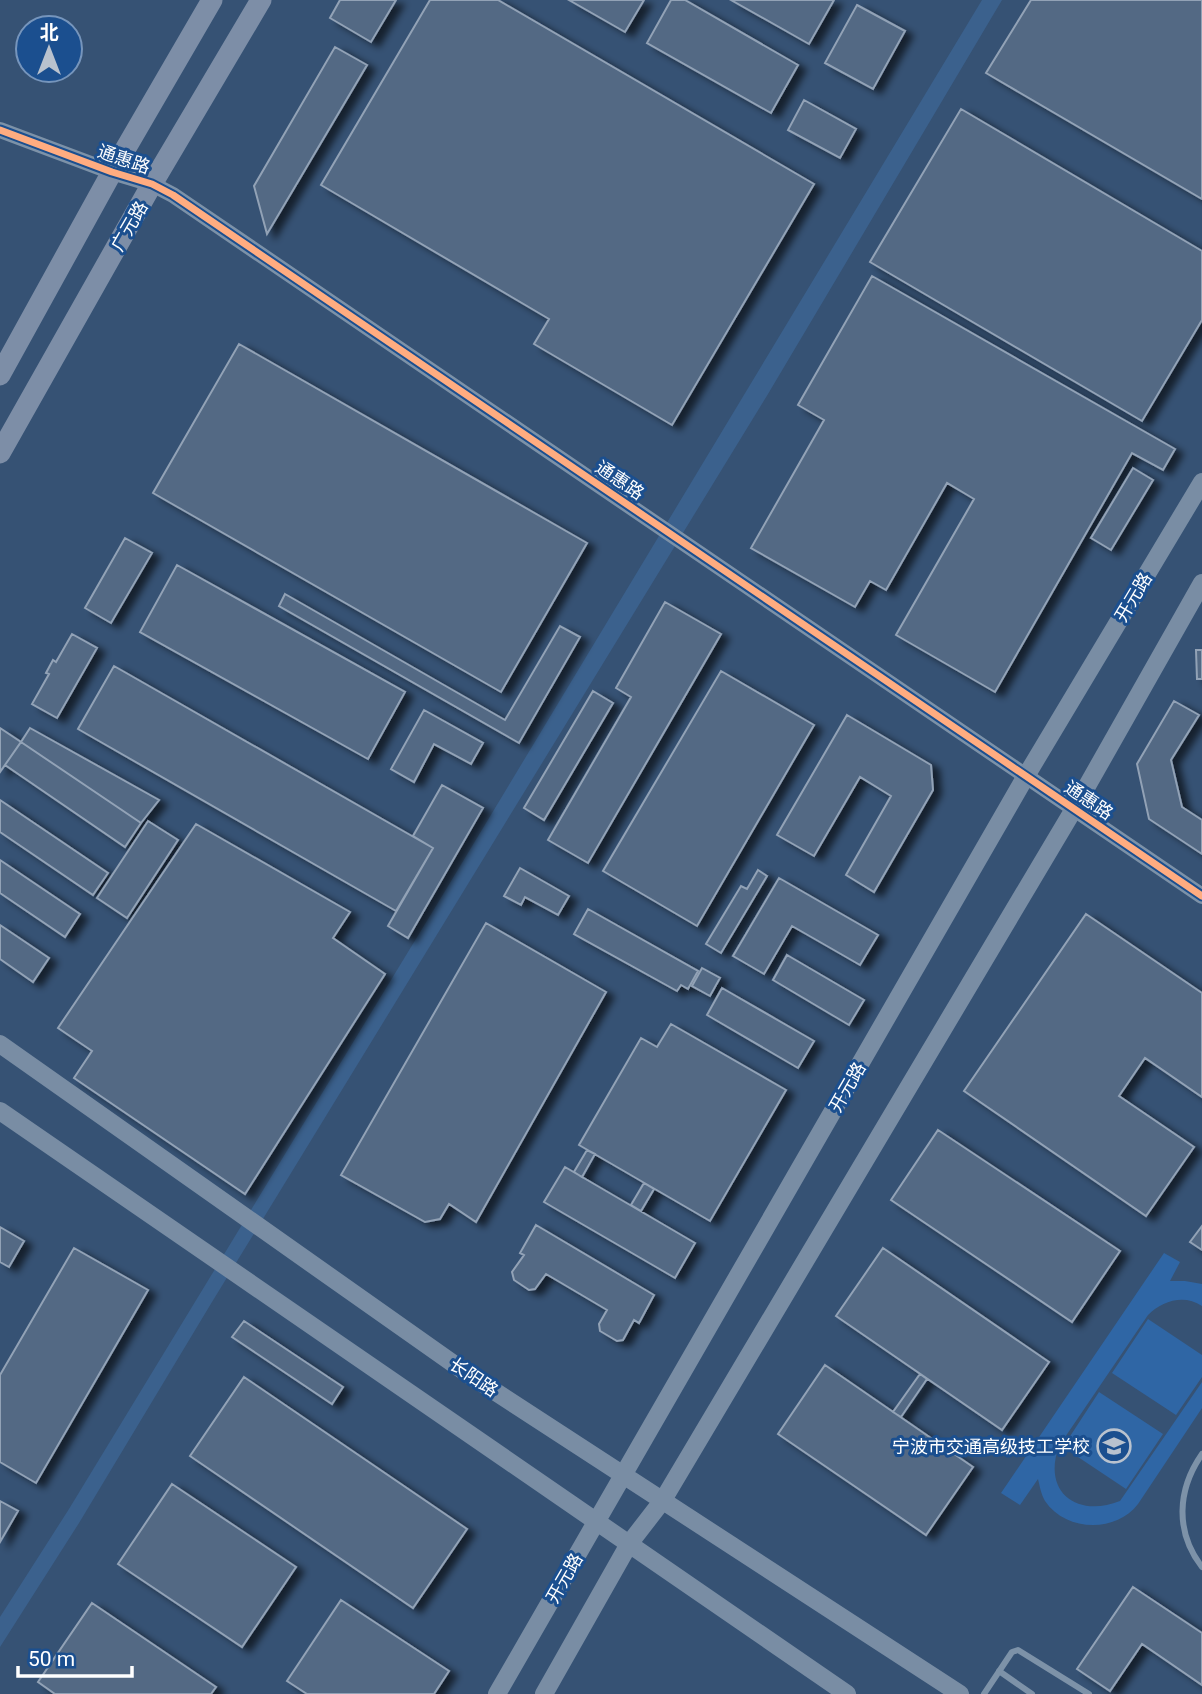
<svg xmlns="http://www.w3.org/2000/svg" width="1202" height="1694" viewBox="0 0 1202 1694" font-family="Roboto,'Noto Sans SC',sans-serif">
	<defs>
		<filter id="shadow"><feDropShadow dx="8" dy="4.5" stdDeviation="3.5" flood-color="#0009"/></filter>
	</defs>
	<rect width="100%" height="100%" fill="#365274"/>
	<path fill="#2f66a5" d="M1164,1253L1180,1262L1170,1281H1185L1202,1284V1306C1184,1294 1162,1301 1148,1315L1059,1446C1042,1492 1077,1518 1120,1501L1202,1382V1408L1138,1504C1116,1533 1066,1532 1045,1501C1041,1494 1040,1487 1038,1479L1020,1505L1001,1493Z
		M1148,1319L1202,1355V1377L1176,1415L1112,1373Z
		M1099,1392L1163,1434L1126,1489L1063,1447Z"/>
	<path fill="#3b618d" d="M982,0H1002L768,394L212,1302L79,1523L0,1647V1617L69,1509L436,906Z"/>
	<path fill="#526984" stroke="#92a2b6" stroke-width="2" filter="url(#shadow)" d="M340,0H396L371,42L330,18Z
		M430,0H498L814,184L672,425L534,344L549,319L321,185Z
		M569,0H644L625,32Z
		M671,0H685L798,65L771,113L647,43Z
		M731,0H834L809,44Z
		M1031,0H1202V199L986,73Z
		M857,5L905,31L873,89L825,63Z
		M335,47L367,65L267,234L254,186Z
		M804,100L856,129L840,158L788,130Z
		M961,109L1202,251V320L1142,421L870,262Z
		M872,276L1175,449L1163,470L1132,453L995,692L896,635L974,499L947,483L886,590L870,581L855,607L751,548L824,420L798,405Z
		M239,344L587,543L501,692L153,493Z
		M1133,468L1153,480L1111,550L1091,538Z
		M125,538L152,553L111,623L85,608Z
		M177,565L405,692L368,759L140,632Z
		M285,594L505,720L560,626L580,637L519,743L279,606Z
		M665,602L721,634L588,863L548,840L631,697L616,688Z
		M72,634L97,648L57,718L32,704L49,674L46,673L53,660L56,662Z
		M1196,650H1202V679H1197Z
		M114,666L433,848L396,911L78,729Z
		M721,671L814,725L697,926L603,871Z
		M593,691L613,703L544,820L524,808Z
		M1174,701L1199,715L1171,760L1182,807L1202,820V854L1149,819L1137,764Z
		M424,710L483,743L471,764L434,744L414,782L391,769Z
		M847,715L931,765L933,790L874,892L846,875L891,796L860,777L814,856L777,835Z
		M0,728L21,742L0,772Z
		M30,728L159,800L141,823L21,742Z
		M21,742L141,823L125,847L5,765Z
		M442,785L483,808L408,938L388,926L433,848L413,836Z
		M0,800L108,873L93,895L0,832Z
		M148,821L178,840L127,918L97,898Z
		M196,824L350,912L333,938L385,974L245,1194L74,1078L92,1051L58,1028Z
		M0,860L80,914L65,937L0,893Z
		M520,868L569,896L558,915L525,897L521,905L504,896Z
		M758,870L767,876L721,953L706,944L741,886L747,889Z
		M779,878L878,935L860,965L792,926L764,974L733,956Z
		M588,909L698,971L688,989L681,985L677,991L574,934Z
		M1086,914L1202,993V1097L1145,1058L1119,1096L1194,1147L1146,1216L964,1091Z
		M486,923L606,992L476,1222L449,1204L440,1219L425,1222L341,1175Z
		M0,925L49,958L33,982L0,959Z
		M787,955L864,1000L849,1025L773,980Z
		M702,968L720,978L710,996L692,986Z
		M722,988L814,1041L798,1068L707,1015Z
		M671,1024L786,1090L710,1221L579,1145L641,1038L657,1047Z
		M938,1130L1120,1251L1072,1322L891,1200Z
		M587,1150L595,1154L582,1177L574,1172Z
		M565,1167L695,1243L675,1278L544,1202Z
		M644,1183L654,1189L641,1211L631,1205Z
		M536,1225L654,1295L639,1323L634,1320L623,1340L617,1341L600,1331L599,1324L607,1310L546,1274L535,1289L529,1290L514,1280L512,1272L524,1255L520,1253Z
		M1202,1226V1250L1190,1242Z
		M0,1227L24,1241L9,1267L0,1262Z
		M74,1248L148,1290L36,1483L0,1462V1375Z
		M883,1248L1049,1362L1002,1430L836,1316Z
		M244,1321L343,1387L332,1404L232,1337Z
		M825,1365L973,1467L926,1535L778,1434Z
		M920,1374L927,1379L901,1417L893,1412Z
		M244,1377L467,1529L413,1608L190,1456Z
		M172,1484L296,1567L242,1647L118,1564Z
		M0,1501L18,1511L0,1542Z
		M1133,1587L1202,1633V1685L1142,1644L1110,1691L1077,1669Z
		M341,1600L449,1671L434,1694H307L287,1681Z
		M92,1603L216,1687L211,1694H55L38,1682Z"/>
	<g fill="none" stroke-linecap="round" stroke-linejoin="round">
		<path stroke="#7d92a8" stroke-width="6" d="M1202,1454C1177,1490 1175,1532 1202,1567
			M999,1671L1032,1694
			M984,1694L1012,1652L1018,1650L1089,1694"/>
		<path stroke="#7d92a8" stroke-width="16" d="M0,130L112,172L152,184L173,195L1202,896"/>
		<path stroke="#798da4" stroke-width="18" d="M0,1044L468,1374L960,1694
			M0,1111L847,1694
			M497,1694L1026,776L1202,482
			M544,1694L629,1544L663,1500L1074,809L1202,583"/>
		<path stroke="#7d8ea7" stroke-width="21" d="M0,375L112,172L212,0
			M0,453L152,184L261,0"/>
		<defs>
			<path id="cycleway" d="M0,130L112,172L152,184L173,195L1202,896"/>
		</defs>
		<use href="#cycleway" stroke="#1b4f8f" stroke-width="11"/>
		<use href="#cycleway" stroke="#ffac80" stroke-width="7"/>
	</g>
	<defs>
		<symbol id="university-ring" viewBox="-11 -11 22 22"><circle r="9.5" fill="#1b4f8f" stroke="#b9c2ce" stroke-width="1.5"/><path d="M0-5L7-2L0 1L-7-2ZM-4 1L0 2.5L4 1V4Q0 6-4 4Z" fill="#b9c2ce"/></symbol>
	</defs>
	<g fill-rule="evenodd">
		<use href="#university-ring" x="1095" y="1427" width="38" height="38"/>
	</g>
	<g text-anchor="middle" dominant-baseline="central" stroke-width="6" stroke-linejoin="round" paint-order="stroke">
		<g font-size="18" fill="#fff" stroke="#1b4f8f">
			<text transform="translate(124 159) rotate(19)">通惠路</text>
			<text transform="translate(129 226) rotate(-60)">广元路</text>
			<text transform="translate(620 480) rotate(34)">通惠路</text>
			<text transform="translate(1133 597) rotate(-59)">开元路</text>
			<text transform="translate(1089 800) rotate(34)">通惠路</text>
			<text transform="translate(847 1087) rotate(-60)">开元路</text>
			<text transform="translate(474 1377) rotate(34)">长阳路</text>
			<text transform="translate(564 1578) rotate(-60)">开元路</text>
		</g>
		<g font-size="18" fill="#fff" stroke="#1b4f8f" text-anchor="end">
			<text x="1090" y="1446">宁波市交通高级技工学校</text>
		</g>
	</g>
	<g transform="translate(49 49)"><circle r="33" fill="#1b4f8f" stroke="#7695bc" stroke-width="2"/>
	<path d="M0-5L12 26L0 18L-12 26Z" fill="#b9c2ce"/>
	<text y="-10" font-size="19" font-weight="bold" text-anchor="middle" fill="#ffffff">北</text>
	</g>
	<path d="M18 1666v10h114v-10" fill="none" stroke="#ffffff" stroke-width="3.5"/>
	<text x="28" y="1666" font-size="21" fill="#ffffff" stroke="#1b4f8f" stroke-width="5" paint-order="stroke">50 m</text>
</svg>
